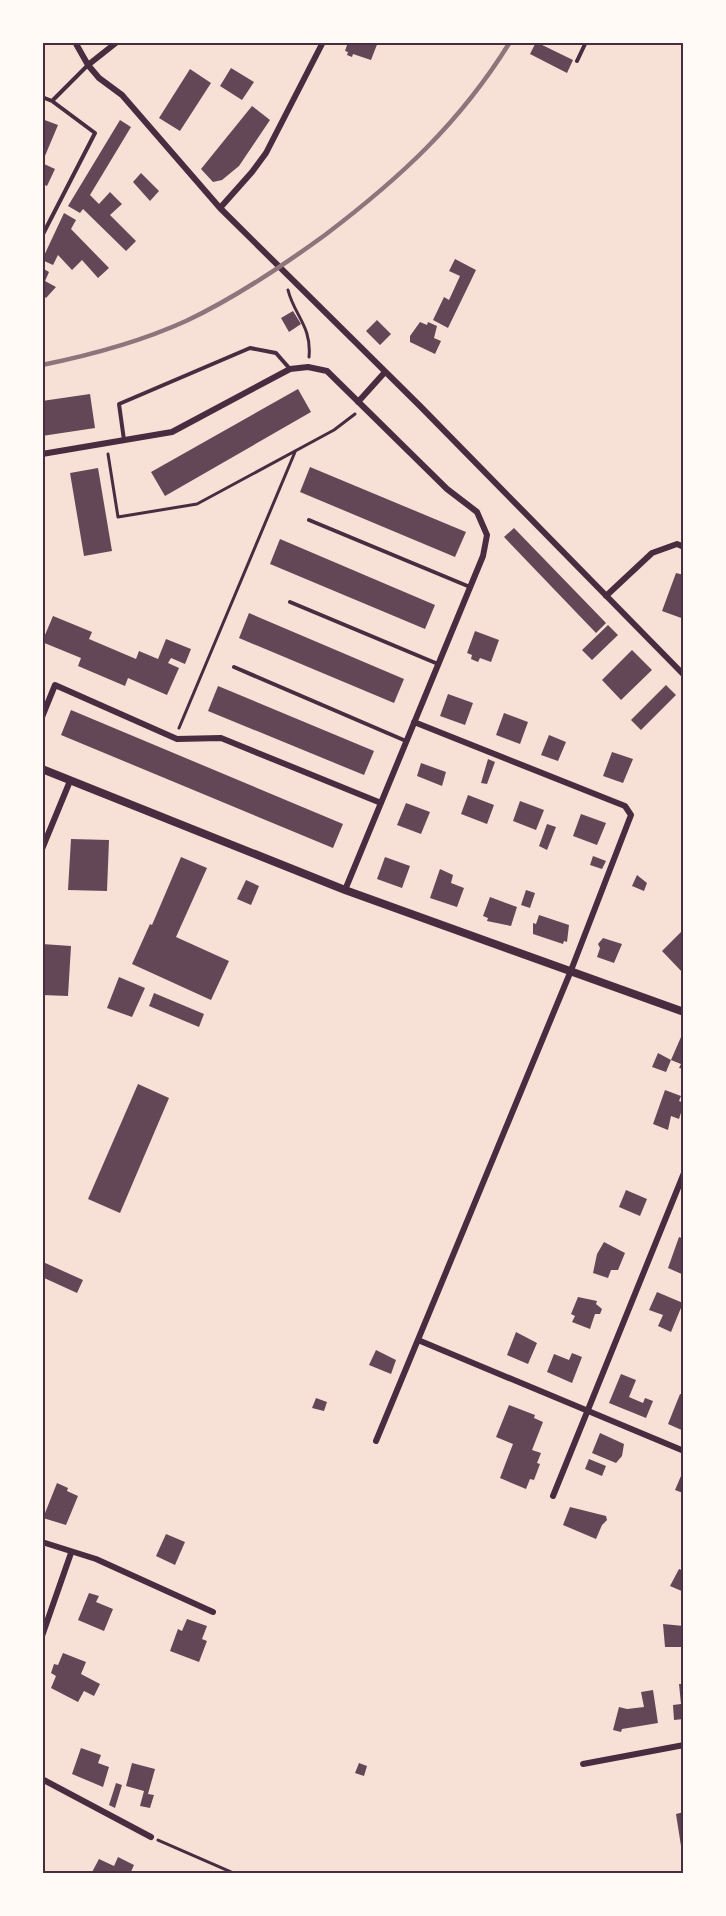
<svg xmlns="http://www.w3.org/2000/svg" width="726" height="1916" viewBox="0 0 726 1916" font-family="Rubik,sans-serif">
	<rect width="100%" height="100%" fill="#f7e1d7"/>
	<path fill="#644757" d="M348,42H378L371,60L353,54L352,57L347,55L348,52L345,51Z
		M536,42L573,60L567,73L530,54Z
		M231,68L254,82L242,100L220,86Z
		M190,69L211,83L180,131L159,118Z
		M252,106L270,120L239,166L222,180L213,182L201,169Z
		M42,119L58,125L42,163Z
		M120,120L131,127L90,195L99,204L110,192L122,204L110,215L136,241L126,251L83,209L80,213L68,206Z
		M42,163L55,169L47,186L42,184Z
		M141,173L159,191L150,201L133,182Z
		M64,213L76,220L71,229L109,268L98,278L82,260L72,270L58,255L53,265L42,260Z
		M455,259L476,270L448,328L433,320L444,297L449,300L460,276L449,271Z
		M42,268L49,272L45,281L56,287L46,298L42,295Z
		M293,311L301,324L289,332L281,318Z
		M377,320L391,334L380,345L366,331Z
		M420,322L427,325L428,322L437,326L434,338L441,341L435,354L410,342V336Z
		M298,389L311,412L165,496L151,472Z
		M90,394L95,428L42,436V401Z
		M310,467L466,532L455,557L300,492Z
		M98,468L112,551L84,556L70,473Z
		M514,528L606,623L596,633L504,537Z
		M280,539L435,605L425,629L270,564Z
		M676,573L684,575V619L662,611Z
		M249,613L404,679L394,703L239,638Z
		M53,616L92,632L89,639L136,659L139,651L158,659L166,639L191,649L185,664L171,658L168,663L179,668L167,695L128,678L125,686L78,666L81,658L42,642Z
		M608,625L618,635L592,660L582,650Z
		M475,631L499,640L491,662L480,658L478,662L471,659L472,655L467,653Z
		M632,650L652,670L621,700L602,680Z
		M666,685L676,695L641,730L631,720Z
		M218,686L374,751L364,775L208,711Z
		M448,694L473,703L465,725L440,716Z
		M71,710L343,824L333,848L61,735Z
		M504,713L528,722L520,744L496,735Z
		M549,735L566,742L558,761L541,755Z
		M612,752L633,759L623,783L603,776Z
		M488,759L495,762L487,784L481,783Z
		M421,763L446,772L442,786L417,776Z
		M468,795L494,805L487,824L461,814Z
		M520,801L544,810L536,830L513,821Z
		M406,803L430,812L421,834L397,825Z
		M581,814L606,823L597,845L573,836Z
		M547,824L556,827L547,850L539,846Z
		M71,839L109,840L107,891L68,890Z
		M593,856L606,861L602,869L590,865Z
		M181,857L207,868L176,937L229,961L211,1000L132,964L150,924L152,925Z
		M385,857L410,866L402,888L377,879Z
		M440,869L453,875L451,883L464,888L457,907L430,898Z
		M637,875L647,883L644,891L632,886Z
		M246,880L259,886L251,905L237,899Z
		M526,890L535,893L530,908L521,905Z
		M490,897L517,907L511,926L487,921L488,918L483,916Z
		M539,915L569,925L567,942L564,941L563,944L533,934V923L536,924Z
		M684,929V974L662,951Z
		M603,938L622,944L614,963L597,957L600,948L598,944Z
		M42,944L71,946L68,996L42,995Z
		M119,977L145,988L132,1017L107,1008Z
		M154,993L204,1014L199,1027L149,1006Z
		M681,1037L684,1038V1069L679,1068L681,1064L671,1060Z
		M658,1053L671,1060L666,1072L652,1067Z
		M138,1084L169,1098L120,1213L88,1199Z
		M665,1090L681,1096L679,1101L684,1103L679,1119L671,1116L668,1130L653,1124Z
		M626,1190L647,1199L640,1216L619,1207Z
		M679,1237L684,1239V1275L668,1268Z
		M604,1242L625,1253L618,1270H611L608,1278L593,1273L597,1254Z
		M43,1262L83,1280L77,1293L42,1277Z
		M657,1292L683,1303L671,1332L658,1326L663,1315L649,1310Z
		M578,1297L597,1301L596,1304L602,1309L600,1314H595L590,1329L572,1322L575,1316L571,1314Z
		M516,1332L537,1343L528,1364L507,1355Z
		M376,1350L396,1360L391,1374L369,1365Z
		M572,1353L582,1357L572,1383L547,1372L554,1354L569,1360Z
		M621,1374L636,1380L629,1397L643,1403L645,1398L653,1401L646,1418L609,1403Z
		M680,1394L684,1395V1431L668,1424Z
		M316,1398L327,1402L324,1411L312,1408Z
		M509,1405L535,1415L534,1418L543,1422L532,1450L541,1453L537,1463L540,1464L534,1480L530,1479L526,1489L500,1478L513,1444L496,1437Z
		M600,1433L624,1444L622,1456L616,1463L592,1453Z
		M589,1459L606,1466L602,1476L585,1469Z
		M681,1476L684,1477L683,1493L675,1490Z
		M57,1483L68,1488L67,1491L78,1496L66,1525L43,1518Z
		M570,1507L606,1516L607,1520L602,1525L596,1539L563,1525Z
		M166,1534L185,1542L175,1565L156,1556Z
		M679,1569L684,1571V1592L670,1586Z
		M89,1593L99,1596L96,1602L113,1609L104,1631L78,1620Z
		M187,1619L207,1626L202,1639L207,1641L199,1662L170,1651L178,1629L182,1631Z
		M663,1624L684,1626V1647H665Z
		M63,1653L86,1662L81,1674L100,1684L94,1696L84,1691L78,1702L51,1688L56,1676L51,1673L54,1664L58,1665Z
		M679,1684H684V1719L674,1720L673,1705L681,1704Z
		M653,1690L658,1723L622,1729L621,1732L613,1730L619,1707L627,1709L644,1707L641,1692Z
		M81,1748L101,1755L98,1763L109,1767L103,1787L72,1774Z
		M132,1763L155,1769L148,1794L154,1795L150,1808L140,1806L144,1791L126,1786Z
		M359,1763L367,1766L364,1776L355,1773Z
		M116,1783L122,1785L115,1808L109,1805Z
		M684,1812V1846H681L676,1814Z
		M118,1857L134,1865L130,1874H91L99,1859L114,1866Z"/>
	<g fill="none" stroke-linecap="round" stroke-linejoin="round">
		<path stroke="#4a2c40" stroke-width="3" d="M288,290C294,315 312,326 309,357
			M108,454L118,517L197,504L334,430L355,414
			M179,728L295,452
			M158,1840L236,1874"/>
		<path stroke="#4a2c40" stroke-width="4" d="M577,61L586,42
			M42,97L52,101
			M42,236L95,133L52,101L88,65
			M124,440L119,404L250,348L276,353L290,369
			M309,520L470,587
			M290,602L438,664
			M234,667L406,741"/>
		<path stroke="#4a2c40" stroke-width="6" d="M75,42L88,65L99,78L122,95L220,208L420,406L684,675
			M88,65L117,42
			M220,208L252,172L266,153L323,42
			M358,402L385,372
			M42,454L172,432L290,369L308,367L327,371L447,489L477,512L487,535L483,556L345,890
			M606,596L652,553L677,544L684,547
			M42,717L55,685L177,739L221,738L381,803
			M42,849L70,781
			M418,1340L684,1451
			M376,1441L570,973L631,815L625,806L414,722
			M553,1496L684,1173
			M42,1542L96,1559L213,1612
			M42,1636L71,1553
			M583,1764L684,1745
			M42,1779L151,1837"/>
		<path stroke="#4a2c40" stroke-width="8" d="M42,769L345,890L684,1012"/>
		<path stroke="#8f747c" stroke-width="4.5" d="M42,365C91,355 140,342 186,321C235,298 281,267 325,235C400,178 460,123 510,42"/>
	</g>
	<rect width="726" height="1916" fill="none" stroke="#fffaf5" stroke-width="87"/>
	<rect x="44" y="44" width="638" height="1828" fill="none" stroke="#4a2c40" stroke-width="2"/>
</svg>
